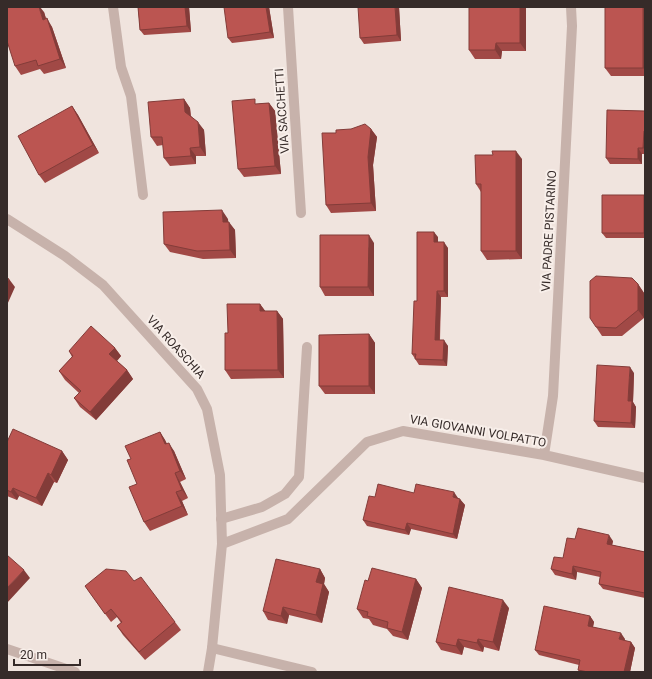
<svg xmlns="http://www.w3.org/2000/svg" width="652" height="679" viewBox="0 0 652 679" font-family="Roboto,sans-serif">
	<rect width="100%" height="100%" fill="#f0e4de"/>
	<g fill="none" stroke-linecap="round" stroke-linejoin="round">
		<path stroke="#c7b2ab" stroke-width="10" d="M113,7L121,67L131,96L143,195
			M221,519L262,507L285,494L299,477L307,347
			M212,648L312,672"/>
		<path stroke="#c7b2ab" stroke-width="10" d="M288,7L301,213
			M7,219L65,256L103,285L197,389L207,409L220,475L222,544L212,648L208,672
			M544,455L553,396L572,26L571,7
			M222,544L288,519L367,442L403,431L544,455L645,478
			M7,649L75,672"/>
	</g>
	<path fill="#a14946" d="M138,7H189L191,32L144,35L140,30Z
		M269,7L274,38L232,43L228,38Z
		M399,7L401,41L364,44L360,38Z
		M526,7V51H502L501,59H475L469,50Z
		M645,7V76H611L605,68Z
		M44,12L46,19L52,27L66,68L44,74L40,69L21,75L15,66Z
		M184,99L190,108L191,116L204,130L206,156H196V164L170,166L164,158L163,145L157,146L151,137Z
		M269,103L275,111L281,174L244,177L238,169L258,104Z
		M72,106L78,115L99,153L45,183L39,175Z
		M645,111V154H642V164H610L606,158Z
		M371,129L377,137L373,165L376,211L331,213L326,205Z
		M493,155L522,159V259L487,260L481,251V192L476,184Z
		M645,196V238H606L602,233Z
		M228,219V222L235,230L236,258L203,259L170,252L164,244Z
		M438,237V242L448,248V297H441L440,340L448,346L447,366L419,365L412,354L417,301Z
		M374,243V296H325L320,287Z
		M638,284L644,293V318L622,336H602L596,327Z
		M260,304L265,311H277L283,319L284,378L231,379L225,370L228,333Z
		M369,334L375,343V394H325L319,386Z
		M115,348L121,356L117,361L127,370L133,379L96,420L80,407L74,398L79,393L65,380L59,371L72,357L69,351Z
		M634,373L633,402L636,407L635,428L598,427L594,421Z
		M160,432L165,440L167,444L174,451L186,479L180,482L188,498L182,501L188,515L150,531L144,522L137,484L131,459Z
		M7,442L62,451L68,460L57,483L54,482L42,506L19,496L17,500L7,496Z
		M414,493L458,498L465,505L457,539L411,529L409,535L367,526L363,520L375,497Z
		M575,539L613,541L612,545L645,552V598L603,589L599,584L600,577L577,572L576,580L555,575L551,569L563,558Z
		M320,569L325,578L324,584L329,592L322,623L289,615L287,624L268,620L263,611Z
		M416,579L422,588L408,640L393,636L387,629L373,625L369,619L363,618L357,609L368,581Z
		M134,581L175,622L181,630L145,660L123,635L117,626L121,623L117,617L111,622L85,586Z
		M509,608L499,651L484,647L483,652L464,647L462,655L441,650L436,642Z
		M590,616L594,622L593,627L625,639L624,641L631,642L635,648L630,672H580L578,670L579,665L539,655L535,650Z"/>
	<path fill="#833c39" d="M39,7H40L44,12L49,28L43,20Z
		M185,7H189L191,32L187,26Z
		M266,7H269L274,38L270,32Z
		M395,7H399L401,41L397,35Z
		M520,7H526V51L520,43Z
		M643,7H645V71L643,68Z
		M47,18L52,27L66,68L60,59Z
		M496,43L502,51L501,59L495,50Z
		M184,99L190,108L191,121L185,112Z
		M269,103L275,111L281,174L275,166Z
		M72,106L78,115L99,153L93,145Z
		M198,122L204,130L206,156L200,147Z
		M371,129L377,137L373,165L376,211L371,203L368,157Z
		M644,131L645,133V150L643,148Z
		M190,148L196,156V164L191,156Z
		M638,148L642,154V164L638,159Z
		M516,151L522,159V259L516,251Z
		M644,195L645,196V234L644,233Z
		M222,210L228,219L229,230L223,222Z
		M229,222L235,230L236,258L230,250Z
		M434,232L438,237V248L434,242Z
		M369,235L374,243V296L368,287Z
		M444,242L448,248V297L444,291Z
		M9,279L15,287L7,305V283Z
		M638,284L644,293V318L638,310Z
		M437,291L441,297L439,346L435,340Z
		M260,304L266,312L260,311Z
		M277,311L283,319L284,378L278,370Z
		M369,334L375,343V394L369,386Z
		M444,340L448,346L447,366L443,360Z
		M115,348L121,356L115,363L109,354Z
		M630,367L634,373L633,402L636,407L635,428L631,423L628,401Z
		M127,370L133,379L96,420L90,412Z
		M160,432L165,440L171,453L165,444Z
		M169,443L174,451L186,479L180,471Z
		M62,451L68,460L57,483L51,475Z
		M48,473L54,482L42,506L36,498Z
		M175,473L180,482L188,498L182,490Z
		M13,488L19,496L17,500L11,492Z
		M176,492L182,501L188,515L182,506Z
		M454,492L458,498L457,503L453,497Z
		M460,499L465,505L457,539L453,534Z
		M407,523L411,529L409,535L405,530Z
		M609,535L613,541L611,550L607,544Z
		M573,566L577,572L576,580L572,574Z
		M320,569L325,578L324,584L329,592L322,623L316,615V582Z
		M24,570L30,578L7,603V588Z
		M416,579L422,588L408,640L402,632Z
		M503,600L509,608L499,651L493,642Z
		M283,607L289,615L287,624L281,616Z
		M590,616L594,622L592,631L588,626Z
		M621,633L625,639L623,645L619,639Z
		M458,639L464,647L462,655L456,646Z
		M478,639L484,647L483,652L477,643Z
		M631,642L635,648L630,672H624Z"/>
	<path fill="#bb5551" stroke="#833c39" d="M7,7H39L43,20L47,18L60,59L38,66L36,60L15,66L7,41Z
		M138,7H185L187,26L140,30Z
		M224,7H266L270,32L228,38Z
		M358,7H395L397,35L360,38Z
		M469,7H520V43H496L495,50H469Z
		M605,7H643V68H605Z
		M184,99L185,112L198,122L200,147L190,148L191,156L164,158L162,137H151L148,102Z
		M255,99V104L269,103L275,166L238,169L232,101Z
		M72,106L93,145L39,175L18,136Z
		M607,110L645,111V131H644L643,148H638V159L606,158Z
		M365,124L371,129L368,157L371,203L326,205L322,133H336V130L351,129Z
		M492,151H516V251H481V184H476L475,155H493Z
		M602,195H644V233H602Z
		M222,210L223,222H229L230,250L197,251L164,244L163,212Z
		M417,232H434V242H444V291H437L435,340H444L443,360L415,359L416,354H412L414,301H417Z
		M320,235H369L368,287H320Z
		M596,276L632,278L638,284V310L616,328L596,327L590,318V281Z
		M7,278L9,279L7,283Z
		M227,304H260V311H277L278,370H225V333H228Z
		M91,326L115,348L109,354L127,370L90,412L74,398L81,391L59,371L73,356L69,351Z
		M369,334V386H319V335Z
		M597,365L630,367L628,401H632L631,423L594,421Z
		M13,429L62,451L51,475L48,473L36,498L13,488L11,492L7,490V442Z
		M160,432L165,444L169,443L180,471L175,473L182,490L176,492L182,506L144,522L129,487L137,484L127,460L131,459L125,446Z
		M378,484L414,493L416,484L454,492L453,497L460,499L453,534L407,523L405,530L363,520L369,496L375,497Z
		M578,528L609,535L607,544L645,552V593L599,584L601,572L573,566L572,574L551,569L554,557L563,558L567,538L575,539Z
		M7,555L24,570L7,588Z
		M276,559L320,569L316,582L323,584L316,615L283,607L281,616L263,611Z
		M372,568L416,579L402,632L387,628L388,622L367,616L368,612L357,609L365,580L368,581Z
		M106,569L126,571L134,581L141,577L175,622L139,652L117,626L122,622L111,609L105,614L85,586Z
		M449,587L503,600L493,642L478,639L477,643L458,639L456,646L436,642Z
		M544,606L590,616L588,626L621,633L619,639L631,642L624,672H588L578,670L580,660L535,650Z"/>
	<g text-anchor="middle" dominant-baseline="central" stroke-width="4" stroke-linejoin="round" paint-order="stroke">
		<g font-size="12" fill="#362b29" stroke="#f8efea">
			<text transform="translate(282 111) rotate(-94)">VIA SACCHETTI</text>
			<text transform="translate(549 231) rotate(-87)">VIA PADRE PISTARINO</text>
			<text transform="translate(176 347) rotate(48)">VIA ROASCHIA</text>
			<text transform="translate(478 431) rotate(10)">VIA GIOVANNI VOLPATTO</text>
		</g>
	</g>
	<rect width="652" height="679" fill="none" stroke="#362b29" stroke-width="16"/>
	<path d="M14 659v6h66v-6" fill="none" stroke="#362b29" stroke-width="2"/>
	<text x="20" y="659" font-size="12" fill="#362b29" stroke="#f8efea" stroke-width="3" paint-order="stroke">20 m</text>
</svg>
